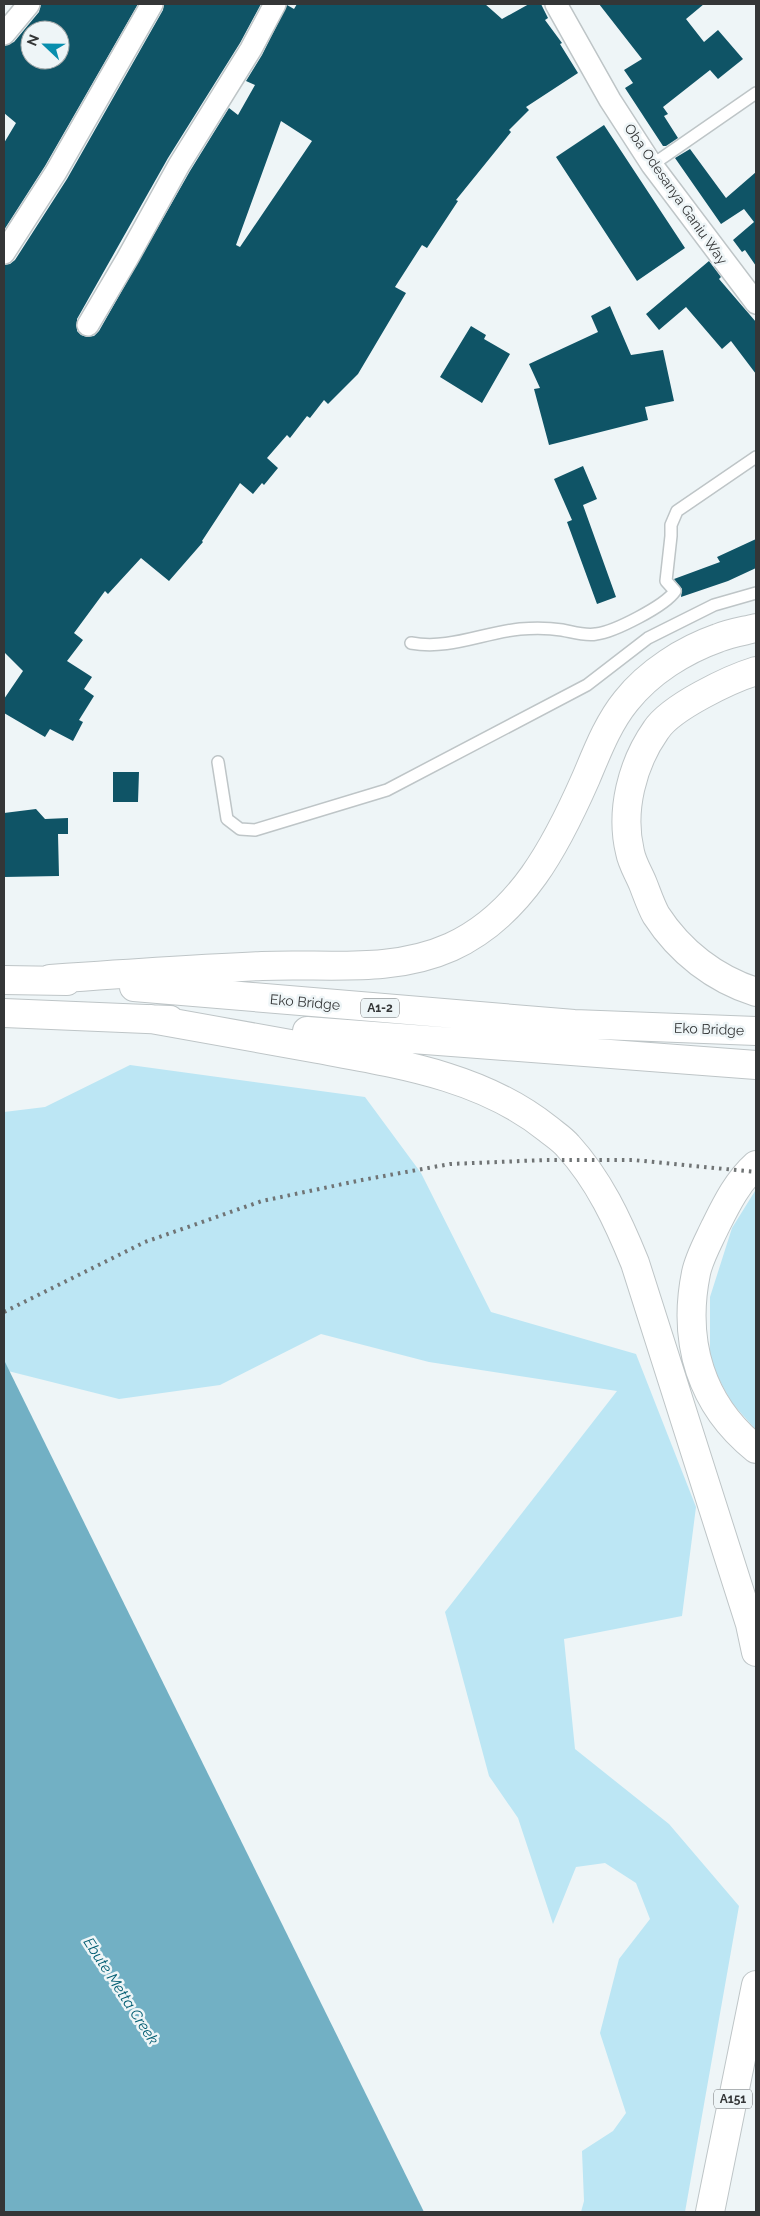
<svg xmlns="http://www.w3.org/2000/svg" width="760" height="2216" viewBox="0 0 760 2216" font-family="Raleway,sans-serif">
	<rect width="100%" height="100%" fill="#eef5f7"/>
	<path fill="#bce6f4" d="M130,1065L365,1097L421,1173L491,1312L636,1354L696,1507L682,1616L564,1639L575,1749L669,1824L739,1906L685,2212H581L584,2201L582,2151L613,2131L626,2113L600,2033L619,1959L650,1919L636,1883L605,1863L576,1867L553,1924L518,1818L489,1776L445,1612L617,1391L429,1362L321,1334L220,1385L119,1399L4,1370V1112L45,1107Z
		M755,1191L756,1192V1430L732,1403L710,1363V1297L732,1228Z"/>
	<path fill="#72b0c4" d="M4,1360L424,2212H4Z"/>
	<path fill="#0f5466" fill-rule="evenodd" d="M41,4H138L45,166L4,230V143L16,123L4,113V46L14,42L39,12ZM30,30H60V60H30Z
		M164,4H261L240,43L168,158L77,319V331L81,335L87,337L94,336L99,331L190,171L229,108L238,115L255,85L246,81L262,55L287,5L294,9L297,4H485L502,19L529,4H541L548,18L545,20L562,43L560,44L578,73L526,107L529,110L509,130L511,132L456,200L458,201L427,248L422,245L395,287L406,293L358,374L328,404L324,400L310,418L307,416L290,438L287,435L267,458L278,468L264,485L262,483L253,494L240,483L202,541L203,542L169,581L141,558L108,594L105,591L74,633L83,640L67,661L92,677L84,689L94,696L79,720L83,722L73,741L50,729L45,737L4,713V699L23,671L4,652V265L10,264L15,260L67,179L163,10ZM281,121L312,141L240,247L236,245Z
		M599,4H704L686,19L704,42L718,30L743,59L718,79L710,70L663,107L668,114L664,116L678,138L666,146H663L625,88L633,83L624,70L642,59Z
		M604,125L685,248L637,281L556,157Z
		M690,149L726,198L756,172V266L745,250L742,252L733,240L754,222L744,209L721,224L675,158Z
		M709,261L721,277L719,279L756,322V374L731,341L722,349L686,307L659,330L646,314Z
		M610,306L631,355L663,350L674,401L645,407L648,420L549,445L534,389L540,388L529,364L598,332L591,316Z
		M471,326L486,335L484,339L510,354L482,403L440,377Z
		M583,466L597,499L583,505L616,597L597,604L567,522L572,520L554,479Z
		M756,539V568L728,581L681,597L682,589L674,579L720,562L717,557Z
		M113,772H139L138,802H113Z
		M36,809L45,819L68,818V834H58L59,876L4,877V813Z"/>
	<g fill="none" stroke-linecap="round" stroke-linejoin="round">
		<defs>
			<path id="lane" d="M652,165L756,93
				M411,643C449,650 482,633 520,629C533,628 549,628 562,630C573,632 585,636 596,634C614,632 665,606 675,591L666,581L671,536V525L677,511L756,457
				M218,762L227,819L240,829L255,830L387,790L587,685L648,638L714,605L756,593"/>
			<path id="street" d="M556,4L610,100L652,165L756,303
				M4,34L29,4
				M4,253L56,172L152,4
				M88,325L127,259L179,165L251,49L275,4"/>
			<path id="primary" d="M710,2212L756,1985"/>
			<path id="highway" d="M756,671C730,679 671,707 656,730C632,764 620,811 630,852C632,863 639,874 643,884C647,894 651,906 656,915C680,952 715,979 756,992
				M50,979C121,974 192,969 262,966C326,963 391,974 451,947C521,915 557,844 586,778C597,752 608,723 626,701C649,672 684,650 718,638C730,633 744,631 756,628
				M4,980L67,981
				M134,987L574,1024L756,1031
				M4,1013L170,1020
				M151,1019C207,1029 263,1039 318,1049C399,1064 482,1076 548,1129C554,1134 562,1139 568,1146C599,1180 618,1221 635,1263L750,1624L756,1652
				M307,1031L756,1065
				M756,1165C737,1182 726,1205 715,1227C708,1242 699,1258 696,1273C682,1342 701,1405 756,1449"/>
		</defs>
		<use href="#lane" stroke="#bec5c7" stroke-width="14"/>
		<use href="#street" stroke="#bec5c7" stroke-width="24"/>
		<use href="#primary" stroke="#bec5c7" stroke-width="30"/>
		<use href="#highway" stroke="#bec5c7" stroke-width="30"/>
		<use href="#lane" stroke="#fff" stroke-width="11"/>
		<use href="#street" stroke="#fff" stroke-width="21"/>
		<use href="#primary" stroke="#fff" stroke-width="28"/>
		<use href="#highway" stroke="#fff" stroke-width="28"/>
		<path stroke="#707475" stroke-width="4" stroke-dasharray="2.5 5" stroke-linecap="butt" d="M4,1312L145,1242L262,1201L362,1180L450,1164L545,1160H633L756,1172"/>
	</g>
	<g text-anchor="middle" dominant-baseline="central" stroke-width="5" stroke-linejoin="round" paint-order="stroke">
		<g fill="#eef5f7" stroke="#6c6f71" stroke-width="1">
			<rect x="361" y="998.5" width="38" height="19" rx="4"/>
			<rect x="714" y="2089.5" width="38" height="19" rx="4"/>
		</g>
		<g font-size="12" font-weight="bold" fill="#343637">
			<text x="380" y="1008">A1-2</text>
			<text x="733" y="2099">A151</text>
		</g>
		<g font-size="14" fill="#343637" stroke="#eef5f7">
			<text transform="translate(676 194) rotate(55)">Oba Odesanya Ganiu Way</text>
			<text transform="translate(305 1002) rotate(5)">Eko Bridge</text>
			<text transform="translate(709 1029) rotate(2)">Eko Bridge</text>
		</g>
		<g font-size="15" font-style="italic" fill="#005c71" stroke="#eef5f7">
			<text transform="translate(121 1991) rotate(57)">Ebute Metta Creek</text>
		</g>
	</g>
	<rect width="760" height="2216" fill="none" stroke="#343637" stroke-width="10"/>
	<g transform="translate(45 45) rotate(292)"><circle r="24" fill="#eef5f7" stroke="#a4a9aa"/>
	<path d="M0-4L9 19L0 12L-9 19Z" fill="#088ead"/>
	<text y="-8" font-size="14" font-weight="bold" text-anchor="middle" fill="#343637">N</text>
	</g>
</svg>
